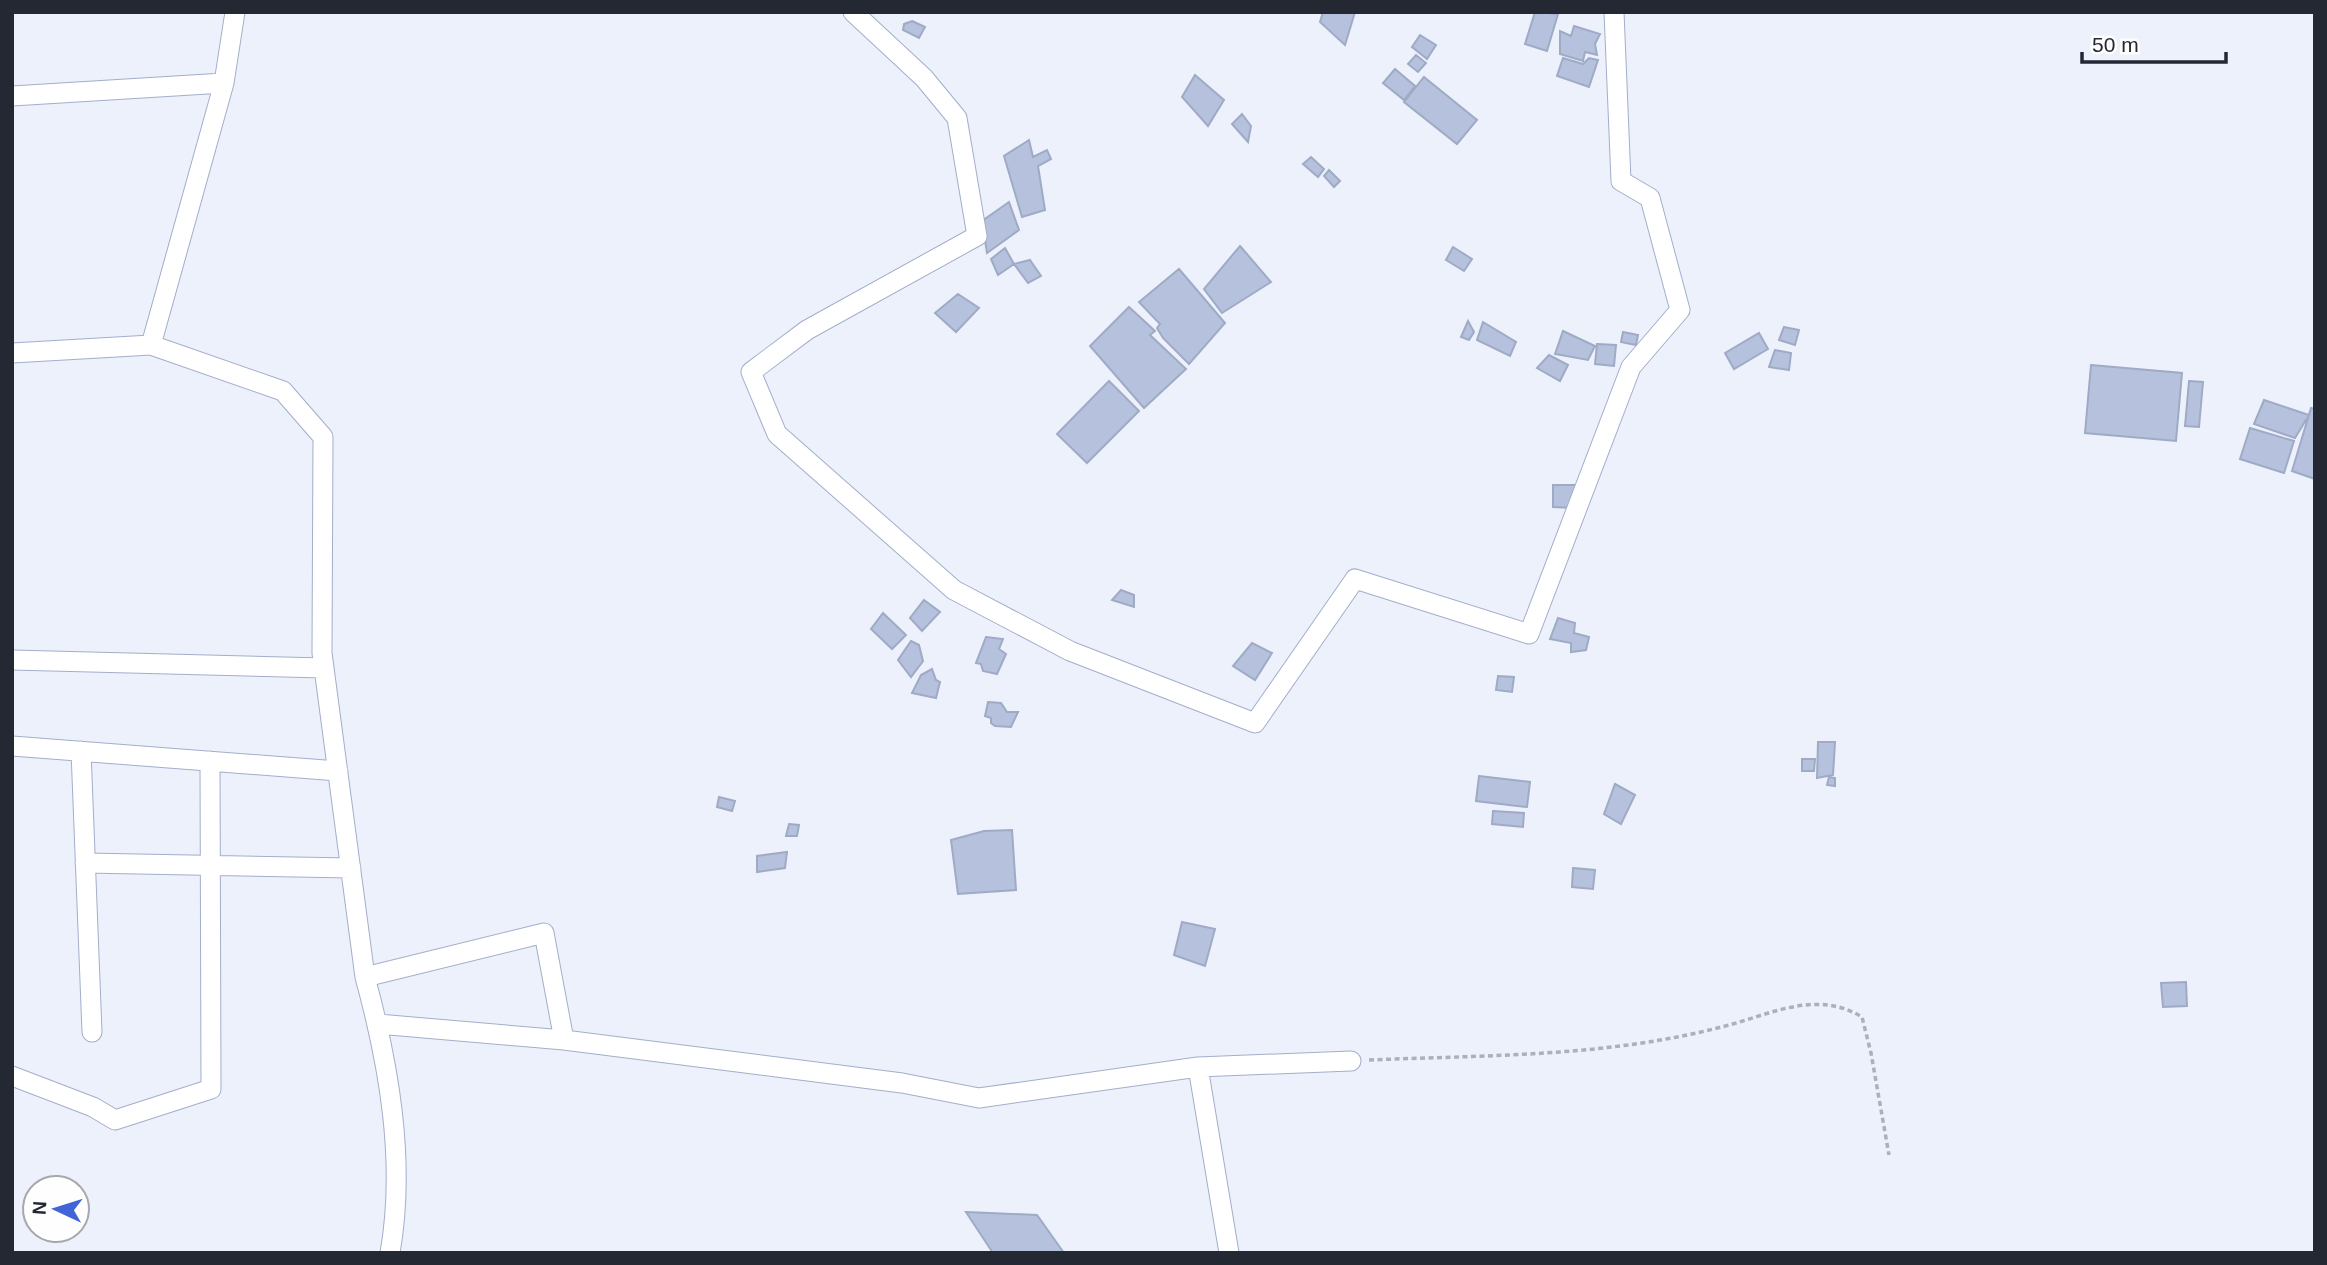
<svg xmlns="http://www.w3.org/2000/svg" width="2327" height="1265" viewBox="0 0 2327 1265" font-family="Arial,sans-serif">
	<rect width="100%" height="100%" fill="#ecf1fc"/>
	<path fill="#b6c2dd" stroke="#9faac5" stroke-width="2" d="M1323,12H1355L1345,45L1320,22Z
		M1535,12L1558,14L1547,51L1525,44Z
		M912,21L925,27L919,38L903,30L904,24Z
		M1574,26L1600,34L1595,44L1597,55L1585,52L1583,61L1560,54V31L1571,36Z
		M1420,35L1436,45L1427,59L1412,47Z
		M1416,55L1426,63L1418,72L1408,64Z
		M1563,58L1583,64L1589,58L1598,60L1589,87L1557,76Z
		M1395,69L1415,86L1404,100L1383,83Z
		M1195,75L1224,100L1208,126L1182,97Z
		M1424,77L1477,120L1457,144L1404,102Z
		M1242,114L1251,126L1248,142L1232,124Z
		M1029,140L1033,157L1047,150L1051,159L1038,166L1045,210L1022,217L1004,156Z
		M1311,157L1324,169L1318,177L1303,164Z
		M1329,170L1340,181L1334,187L1324,176Z
		M1009,202L1019,230L987,253L982,221Z
		M1240,246L1271,282L1222,313L1204,289Z
		M1453,247L1472,259L1464,271L1446,260Z
		M1005,248L1014,264L998,275L991,259Z
		M1030,260L1041,276L1028,283L1014,264Z
		M1179,269L1225,323L1189,364L1163,338L1157,328L1160,324L1139,302Z
		M958,294L979,308L956,332L935,313Z
		M1129,307L1155,331L1150,335L1186,369L1144,408L1090,346Z
		M1468,321L1474,332L1469,340L1461,337Z
		M1483,322L1516,342L1510,356L1477,340Z
		M1784,327L1799,330L1795,345L1779,340Z
		M1563,331L1595,346L1588,360L1555,354Z
		M1623,332L1638,335L1636,345L1621,342Z
		M1759,333L1768,349L1734,369L1725,353Z
		M1597,344L1616,345L1614,366L1595,364Z
		M1775,350L1791,353L1789,370L1769,367Z
		M1549,355L1568,365L1560,381L1537,368Z
		M2091,365L2182,373L2176,441L2085,433Z
		M1109,381L1139,411L1087,463L1057,434Z
		M2189,381L2203,382L2199,427L2185,426Z
		M2264,400L2309,415L2295,438L2254,424Z
		M2311,408L2315,409V479L2292,471Z
		M2250,428L2294,441L2284,473L2240,459Z
		M1553,485H1582L1575,508L1553,507Z
		M1121,590L1134,595V607L1112,600Z
		M924,600L940,612L922,631L910,618Z
		M883,613L906,635L892,649L871,629Z
		M1558,618L1575,623L1574,633L1589,637L1586,650L1571,652V643L1550,639Z
		M986,637L1003,639L999,649L1006,654L997,674L983,671L981,664L976,663Z
		M911,641L919,645L923,661L911,677L898,660Z
		M1252,643L1272,653L1255,680L1233,666Z
		M932,669L936,680L940,682L936,698L912,693L921,675Z
		M1498,676L1514,677L1512,692L1496,690Z
		M988,702L1001,703L1007,712H1018L1011,727L995,726L991,723V718L985,716Z
		M1818,742H1835L1833,775L1817,778Z
		M1802,759H1815L1814,771H1802Z
		M1479,776L1530,782L1527,807L1476,801Z
		M1829,777L1835,778V786L1827,785Z
		M1615,784L1635,795L1621,824L1604,814Z
		M719,797L735,801L732,811L717,807Z
		M1493,811L1524,813L1523,827L1492,824Z
		M789,824L799,825L797,836H786Z
		M1012,830L1016,890L958,894L951,840L984,831Z
		M787,852L785,868L757,872V856Z
		M1573,868L1595,870L1593,889L1572,887Z
		M1182,922L1215,929L1205,966L1174,955Z
		M2186,982L2187,1006L2163,1007L2161,983Z
		M966,1212L1037,1215L1064,1253H993Z"/>
	<g fill="none" stroke-linecap="round" stroke-linejoin="round">
		<defs>
			<path id="street" d="M853,12L924,78L957,118L977,236L807,330L751,372L777,434L954,590L1070,651L1255,723L1355,579L1529,634L1631,367L1680,310L1650,198L1621,181L1614,12
				M12,96L224,83
				M151,345L224,83L235,12
				M12,353L151,345L283,391L323,437L322,653L365,977C389,1065 406,1162 390,1253
				M12,660L324,668
				M12,746L338,771
				M81,751L92,1032
				M85,863L351,868
				M365,977L544,933L564,1040
				M378,1024L564,1040L902,1083L979,1098L1198,1067L1351,1061
				M1198,1067L1229,1253
				M12,1076L93,1107L115,1120L211,1089L210,761"/>
		</defs>
		<use href="#street" stroke="#a3aec9" stroke-width="21"/>
		<path stroke="#abb0ba" stroke-width="3.5" stroke-dasharray="5 3.5" stroke-linecap="butt" d="M1369,1060C1491,1055 1611,1057 1729,1025C1773,1013 1818,990 1862,1017L1871,1053L1889,1155"/>
		<use href="#street" stroke="#fff" stroke-width="19"/>
	</g>
	<rect width="2327" height="1265" fill="none" stroke="#232832" stroke-width="28"/>
	<g transform="translate(56 1209) rotate(274)"><circle r="33" fill="#fefefe" stroke="#a6a8ac" stroke-width="2"/>
	<path d="M0-5L12 26L0 18L-12 26Z" fill="#4164d6"/>
	<text y="-10" font-size="19" font-weight="bold" text-anchor="middle" fill="#232832">N</text>
	</g>
	<path d="M2082 52v10h144v-10" fill="none" stroke="#232832" stroke-width="3.5"/>
	<text x="2092" y="52" font-size="21" fill="#232832" stroke="#fefefe" stroke-width="5" paint-order="stroke">50 m</text>
</svg>
